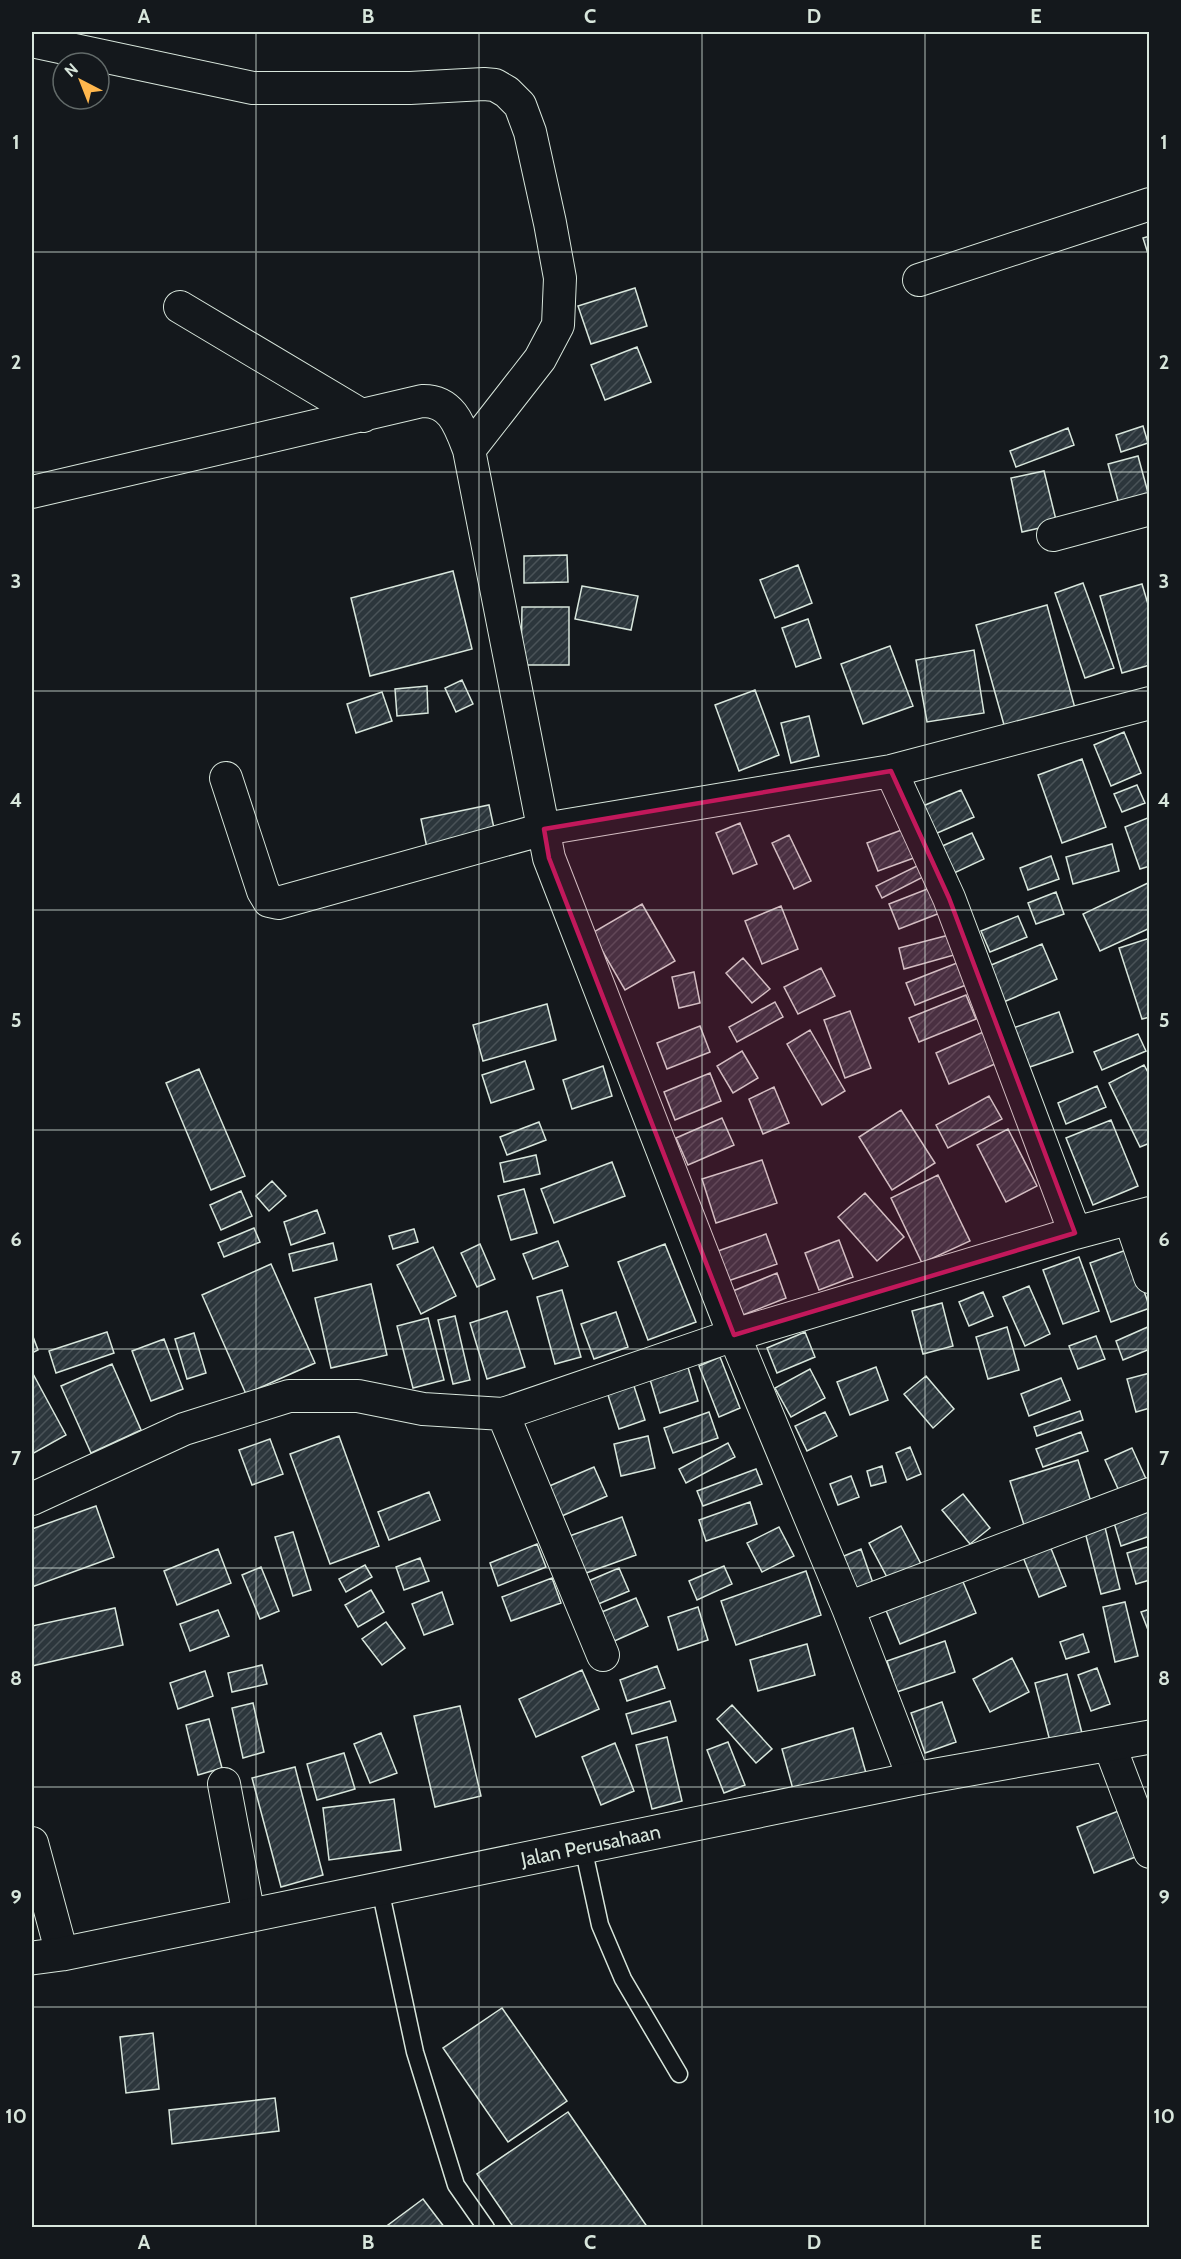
<svg xmlns="http://www.w3.org/2000/svg" width="1181" height="2259" viewBox="0 0 1181 2259" font-family="Cabin,sans-serif">
	<defs>
		<pattern id="building-hatch" width="6" height="6" patternUnits="userSpaceOnUse" patternTransform="scale(1.5)"><rect width="6" height="6" fill="#2c363c"/><path d="M-1 1l2-2M0 6l6-6M5 7l2-2" fill="none" stroke="#4a5358"/></pattern>
	</defs>
	<rect width="100%" height="100%" fill="#14181c"/>
	<path fill="url(#building-hatch)" stroke="#d8e6dc" stroke-width="1.5" d="M1150,236V260L1143,238Z
		M635,288L647,326L591,344L578,306Z
		M637,347L651,382L605,400L591,365Z
		M1143,426L1148,443L1121,452L1116,435Z
		M1068,428L1074,445L1016,467L1010,451Z
		M1138,456L1150,500L1120,508L1108,464Z
		M1044,471L1057,524L1022,532L1011,478Z
		M567,555L568,582L524,583V556Z
		M798,565L812,603L775,618L760,580Z
		M453,571L472,649L370,676L351,598Z
		M1083,583L1114,668L1085,678L1055,593Z
		M1142,584L1150,611V665L1122,673L1100,596Z
		M582,586L638,596L631,630L575,619Z
		M1047,605L1076,712L1006,732L976,625Z
		M522,607H569V665H521Z
		M808,619L821,658L796,667L782,628Z
		M890,646L913,706L863,724L841,664Z
		M974,650L984,713L927,722L916,660Z
		M462,680L473,704L456,712L445,688Z
		M427,686L428,713L397,716L395,689Z
		M755,690L779,755L739,771L715,705Z
		M382,692L392,721L356,733L347,704Z
		M809,716L819,756L791,763L781,723Z
		M1124,732L1141,773L1111,786L1094,745Z
		M1082,759L1106,827L1062,843L1038,775Z
		M1137,785L1145,803L1122,812L1114,794Z
		M961,790L974,817L935,834L923,806Z
		M489,805L495,833L427,848L421,819Z
		M1150,817V866L1140,869L1125,827Z
		M740,823L757,864L733,874L716,833Z
		M912,826L922,855L878,871L867,843Z
		M972,833L984,859L952,874L940,847Z
		M789,835L811,881L794,889L772,843Z
		M1112,844L1119,871L1073,884L1066,857Z
		M1051,856L1059,879L1028,890L1020,868Z
		M923,863L929,874L882,898L876,886Z
		M1150,882V928L1100,951L1083,914Z
		M930,888L940,913L899,929L889,904Z
		M1056,892L1064,914L1036,924L1028,903Z
		M642,904L675,961L625,990L592,933Z
		M781,906L798,949L762,964L745,921Z
		M1018,916L1027,937L990,952L981,931Z
		M949,935L954,955L904,969L899,948Z
		M1150,938V1017L1142,1019L1119,948Z
		M1042,944L1057,979L999,1004L984,968Z
		M743,958L770,989L752,1003L726,973Z
		M962,961L971,983L915,1005L906,983Z
		M821,968L835,996L798,1014L784,987Z
		M694,972L700,1003L679,1008L672,977Z
		M966,995L976,1019L919,1042L909,1018Z
		M775,1002L783,1017L737,1042L729,1027Z
		M547,1004L556,1040L483,1061L473,1025Z
		M850,1011L871,1068L845,1078L824,1020Z
		M1059,1012L1073,1052L1027,1068L1013,1028Z
		M700,1026L710,1052L667,1069L657,1043Z
		M990,1029L1004,1060L949,1084L936,1053Z
		M810,1030L845,1091L822,1105L787,1044Z
		M1138,1034L1146,1051L1102,1070L1094,1052Z
		M742,1051L758,1078L733,1093L717,1066Z
		M525,1061L534,1089L491,1103L482,1075Z
		M1144,1065L1150,1076V1143L1140,1147L1109,1083Z
		M603,1066L612,1096L572,1109L563,1080Z
		M199,1069L245,1176L211,1190L166,1083Z
		M710,1073L721,1101L675,1120L664,1092Z
		M1097,1086L1106,1107L1066,1124L1058,1103Z
		M774,1087L789,1123L763,1134L749,1099Z
		M989,1096L1002,1119L948,1148L936,1125Z
		M901,1110L935,1163L892,1190L859,1137Z
		M722,1118L734,1145L688,1165L676,1138Z
		M1111,1120L1138,1186L1093,1205L1066,1138Z
		M539,1122L546,1140L507,1155L500,1137Z
		M1008,1129L1037,1186L1006,1202L977,1145Z
		M536,1155L540,1174L504,1182L500,1163Z
		M762,1160L777,1203L716,1223L702,1179Z
		M612,1162L625,1196L554,1223L541,1189Z
		M938,1175L970,1241L922,1263L891,1198Z
		M272,1181L286,1196L269,1211L256,1196Z
		M524,1189L537,1233L511,1240L498,1196Z
		M241,1191L252,1216L221,1230L210,1205Z
		M865,1193L904,1237L877,1261L838,1217Z
		M317,1210L325,1233L291,1245L284,1222Z
		M254,1228L260,1242L224,1257L218,1243Z
		M414,1229L418,1242L393,1249L389,1236Z
		M766,1234L777,1264L728,1281L718,1251Z
		M839,1240L853,1277L819,1290L805,1253Z
		M558,1241L568,1266L533,1279L523,1254Z
		M333,1243L337,1260L293,1271L289,1254Z
		M480,1244L495,1279L477,1287L461,1253Z
		M665,1244L696,1322L648,1340L618,1262Z
		M433,1247L456,1296L421,1314L397,1265Z
		M1129,1249L1150,1308L1111,1322L1090,1263Z
		M1079,1257L1099,1311L1063,1324L1043,1270Z
		M271,1264L315,1363L246,1394L202,1295Z
		M777,1273L786,1298L743,1315L733,1291Z
		M371,1284L387,1355L331,1368L315,1298Z
		M1029,1286L1050,1334L1025,1346L1003,1297Z
		M562,1290L581,1357L555,1364L537,1297Z
		M983,1292L993,1316L969,1326L959,1302Z
		M942,1303L953,1346L923,1354L912,1311Z
		M507,1311L525,1367L487,1379L470,1323Z
		M616,1312L628,1347L594,1359L581,1324Z
		M455,1316L470,1380L453,1384L438,1320Z
		M428,1318L444,1380L413,1388L397,1326Z
		M1150,1326V1349L1123,1360L1116,1341Z
		M1007,1327L1019,1370L988,1379L976,1337Z
		M107,1332L114,1353L56,1373L49,1351Z
		M805,1332L815,1357L777,1373L767,1348Z
		M194,1333L206,1373L187,1379L175,1339Z
		M32,1334L38,1350L32,1353Z
		M1096,1336L1105,1359L1078,1369L1069,1346Z
		M164,1339L183,1389L151,1401L132,1351Z
		M720,1357L740,1408L719,1417L699,1366Z
		M112,1364L141,1430L91,1453L61,1386Z
		M687,1364L698,1401L660,1413L649,1376Z
		M876,1367L888,1400L850,1415L837,1382Z
		M810,1369L825,1398L791,1417L775,1388Z
		M32,1372L66,1435L32,1454Z
		M1150,1373V1408L1136,1412L1127,1379Z
		M926,1376L954,1409L933,1428L904,1394Z
		M1061,1378L1070,1400L1029,1416L1021,1394Z
		M633,1383L645,1420L619,1429L607,1392Z
		M1080,1411L1083,1420L1037,1436L1034,1427Z
		M709,1412L718,1438L673,1453L664,1428Z
		M825,1412L837,1436L807,1451L795,1426Z
		M1081,1432L1088,1451L1043,1467L1036,1449Z
		M339,1436L379,1546L330,1564L290,1454Z
		M648,1436L655,1468L621,1476L614,1444Z
		M270,1439L283,1474L252,1485L239,1450Z
		M728,1443L735,1457L686,1483L679,1469Z
		M910,1447L921,1474L907,1480L896,1453Z
		M1132,1448L1147,1481L1120,1493L1105,1460Z
		M1078,1460L1092,1505L1024,1525L1010,1481Z
		M882,1466L886,1482L871,1486L867,1471Z
		M594,1467L607,1496L553,1520L540,1490Z
		M756,1469L762,1484L703,1506L697,1491Z
		M851,1476L859,1497L838,1505L830,1484Z
		M429,1492L440,1520L389,1540L378,1512Z
		M963,1494L990,1528L970,1544L942,1510Z
		M750,1502L757,1524L706,1541L699,1520Z
		M1150,1503V1536L1121,1546L1112,1516Z
		M96,1506L114,1557L32,1587V1529Z
		M622,1517L636,1555L578,1576L564,1538Z
		M1104,1523L1120,1589L1101,1594L1084,1528Z
		M901,1526L921,1564L889,1581L869,1543Z
		M779,1527L794,1556L762,1572L747,1543Z
		M293,1532L311,1590L293,1596L275,1537Z
		M537,1544L546,1567L498,1586L490,1563Z
		M1050,1546L1066,1586L1039,1597L1023,1557Z
		M1150,1546V1580L1136,1584L1127,1553Z
		M218,1549L231,1583L177,1605L164,1571Z
		M861,1549L874,1586L853,1595L839,1558Z
		M420,1558L429,1581L404,1590L396,1567Z
		M365,1565L372,1577L346,1592L339,1579Z
		M724,1566L732,1584L697,1600L689,1581Z
		M261,1567L279,1611L260,1619L242,1575Z
		M619,1568L629,1591L596,1605L586,1582Z
		M806,1571L821,1615L736,1645L721,1601Z
		M961,1577L976,1613L900,1644L885,1608Z
		M552,1578L561,1603L511,1621L502,1597Z
		M371,1590L384,1612L358,1627L345,1605Z
		M442,1592L453,1624L424,1635L412,1604Z
		M636,1598L648,1626L610,1643L597,1614Z
		M1125,1602L1138,1656L1115,1662L1103,1607Z
		M698,1607L708,1640L678,1650L668,1617Z
		M115,1608L123,1645L32,1666V1626Z
		M1150,1609V1635L1141,1612Z
		M218,1610L229,1636L190,1651L180,1624Z
		M386,1622L405,1648L382,1665L362,1639Z
		M1083,1634L1089,1652L1066,1659L1060,1642Z
		M945,1641L955,1672L897,1692L887,1661Z
		M807,1644L815,1675L758,1691L750,1660Z
		M1012,1658L1029,1692L990,1712L973,1679Z
		M262,1665L267,1684L232,1692L228,1673Z
		M657,1666L665,1688L627,1701L620,1680Z
		M1097,1668L1110,1704L1091,1711L1078,1675Z
		M582,1670L599,1709L536,1737L519,1699Z
		M205,1671L213,1696L178,1709L170,1683Z
		M1067,1674L1084,1741L1052,1749L1035,1683Z
		M670,1701L676,1721L632,1734L626,1714Z
		M942,1702L956,1742L925,1753L911,1713Z
		M253,1703L264,1752L243,1758L232,1708Z
		M732,1705L772,1749L756,1763L717,1719Z
		M460,1706L481,1796L435,1807L414,1716Z
		M209,1719L222,1768L198,1775L186,1725Z
		M853,1728L866,1773L794,1793L782,1749Z
		M381,1733L397,1773L370,1783L354,1744Z
		M667,1737L682,1801L652,1809L636,1745Z
		M728,1742L745,1785L724,1793L707,1750Z
		M615,1743L634,1791L601,1805L582,1757Z
		M344,1753L355,1789L317,1800L307,1764Z
		M295,1767L323,1875L281,1887L252,1778Z
		M394,1799L401,1850L329,1860L323,1808Z
		M1121,1810L1138,1856L1094,1873L1077,1827Z
		M502,2008L567,2101L508,2142L443,2048Z
		M153,2033L159,2089L126,2093L120,2037Z
		M275,2098L279,2131L172,2144L169,2110Z
		M568,2112L648,2228H514L477,2174Z
		M423,2199L445,2228H384Z"/>
	<g fill="none" stroke-linecap="round" stroke-linejoin="round">
		<defs>
			<path id="lane" d="M583,1847L600,1925L623,1979L679,2074
				M380,1889L415,2052L456,2185L486,2228"/>
			<path id="street" d="M32,41L253,88H410L484,84L495,85L507,92L520,105L530,132L550,223L560,278L558,325L540,359L469,450
				M919,280L1150,204
				M180,307L363,416
				M32,492L422,401C452,400 460,426 469,450L549,858L734,1335L503,1414L423,1409L358,1396H289L184,1429L32,1499
				M1053,535L1150,509
				M891,771L949,898L1075,1233
				M226,778L263,891L269,901L278,903L544,829L891,771L1150,703
				M1130,1219L1150,1277
				M503,1414L603,1655
				M848,1608L1150,1494
				M1109,1744L1150,1852
				M914,1779L848,1608L734,1335L1075,1233L1150,1213
				M224,1784L249,1916
				M32,1843L62,1954"/>
			<g id="secondary">
				<path id="s1" d="M32,1958L62,1954L914,1779L1150,1737"/>
			</g>
		</defs>
		<use href="#lane" stroke="#d8e6dc" stroke-width="19"/>
		<use href="#street" stroke="#d8e6dc" stroke-width="34"/>
		<use href="#secondary" stroke="#d8e6dc" stroke-width="35"/>
		<use href="#lane" stroke="#14181c" stroke-width="16"/>
		<use href="#street" stroke="#14181c" stroke-width="32"/>
		<use href="#secondary" stroke="#14181c" stroke-width="33"/>
	</g>
	<path fill="#c2185b" fill-opacity="0.2" stroke="#c2185b" stroke-width="4.5" stroke-linejoin="round" d="M891,771L949,898L1075,1233L734,1335L549,858L544,829Z"/>
	<path fill="none" stroke="#d8e6dc" stroke-width="1.5" stroke-opacity="0.55" d="M256,32V2228M479,32V2228M702,32V2228M925,32V2228M32,252H1150M32,472H1150M32,691H1150M32,910H1150M32,1130H1150M32,1349H1150M32,1568H1150M32,1787H1150M32,2007H1150"/>
	<g text-anchor="middle" dominant-baseline="central" stroke-width="4.5" stroke-linejoin="round" paint-order="stroke">
		<g font-size="20" fill="#d8e6dc" stroke="#14181c">
			<text stroke="none"><textPath href="#s1" startOffset="570">Jalan Perusahaan</textPath></text>
		</g>
	</g>
	<rect width="1181" height="2259" fill="none" stroke="#14181c" stroke-width="66"/>
	<g transform="translate(81 81) rotate(318)"><circle r="28" fill="#14181c" stroke="#626a69" stroke-width="1.5"/>
	<path d="M0-4.5L10 22L0 15L-10 22Z" fill="#ffb74d"/>
	<text y="-9" font-size="16" font-weight="bold" text-anchor="middle" fill="#d8e6dc">N</text>
	</g>
	<rect x="33" y="33" width="1115" height="2193" fill="none" stroke="#d8e6dc" stroke-width="2"/>
	<g font-size="20" text-anchor="middle" font-weight="bold" fill="#d8e6dc">
		<text x="144" y="23">A</text>
		<text x="368" y="23">B</text>
		<text x="590" y="23">C</text>
		<text x="814" y="23">D</text>
		<text x="1036" y="23">E</text>
		<text x="16" y="149">1</text>
		<text x="1164" y="149">1</text>
		<text x="16" y="369">2</text>
		<text x="1164" y="369">2</text>
		<text x="16" y="588">3</text>
		<text x="1164" y="588">3</text>
		<text x="16" y="807">4</text>
		<text x="1164" y="807">4</text>
		<text x="16" y="1027">5</text>
		<text x="1164" y="1027">5</text>
		<text x="16" y="1246">6</text>
		<text x="1164" y="1246">6</text>
		<text x="16" y="1465">7</text>
		<text x="1164" y="1465">7</text>
		<text x="16" y="1685">8</text>
		<text x="1164" y="1685">8</text>
		<text x="16" y="1904">9</text>
		<text x="1164" y="1904">9</text>
		<text x="16" y="2123">10</text>
		<text x="1164" y="2123">10</text>
		<text x="144" y="2249">A</text>
		<text x="368" y="2249">B</text>
		<text x="590" y="2249">C</text>
		<text x="814" y="2249">D</text>
		<text x="1036" y="2249">E</text>
	</g>
</svg>
